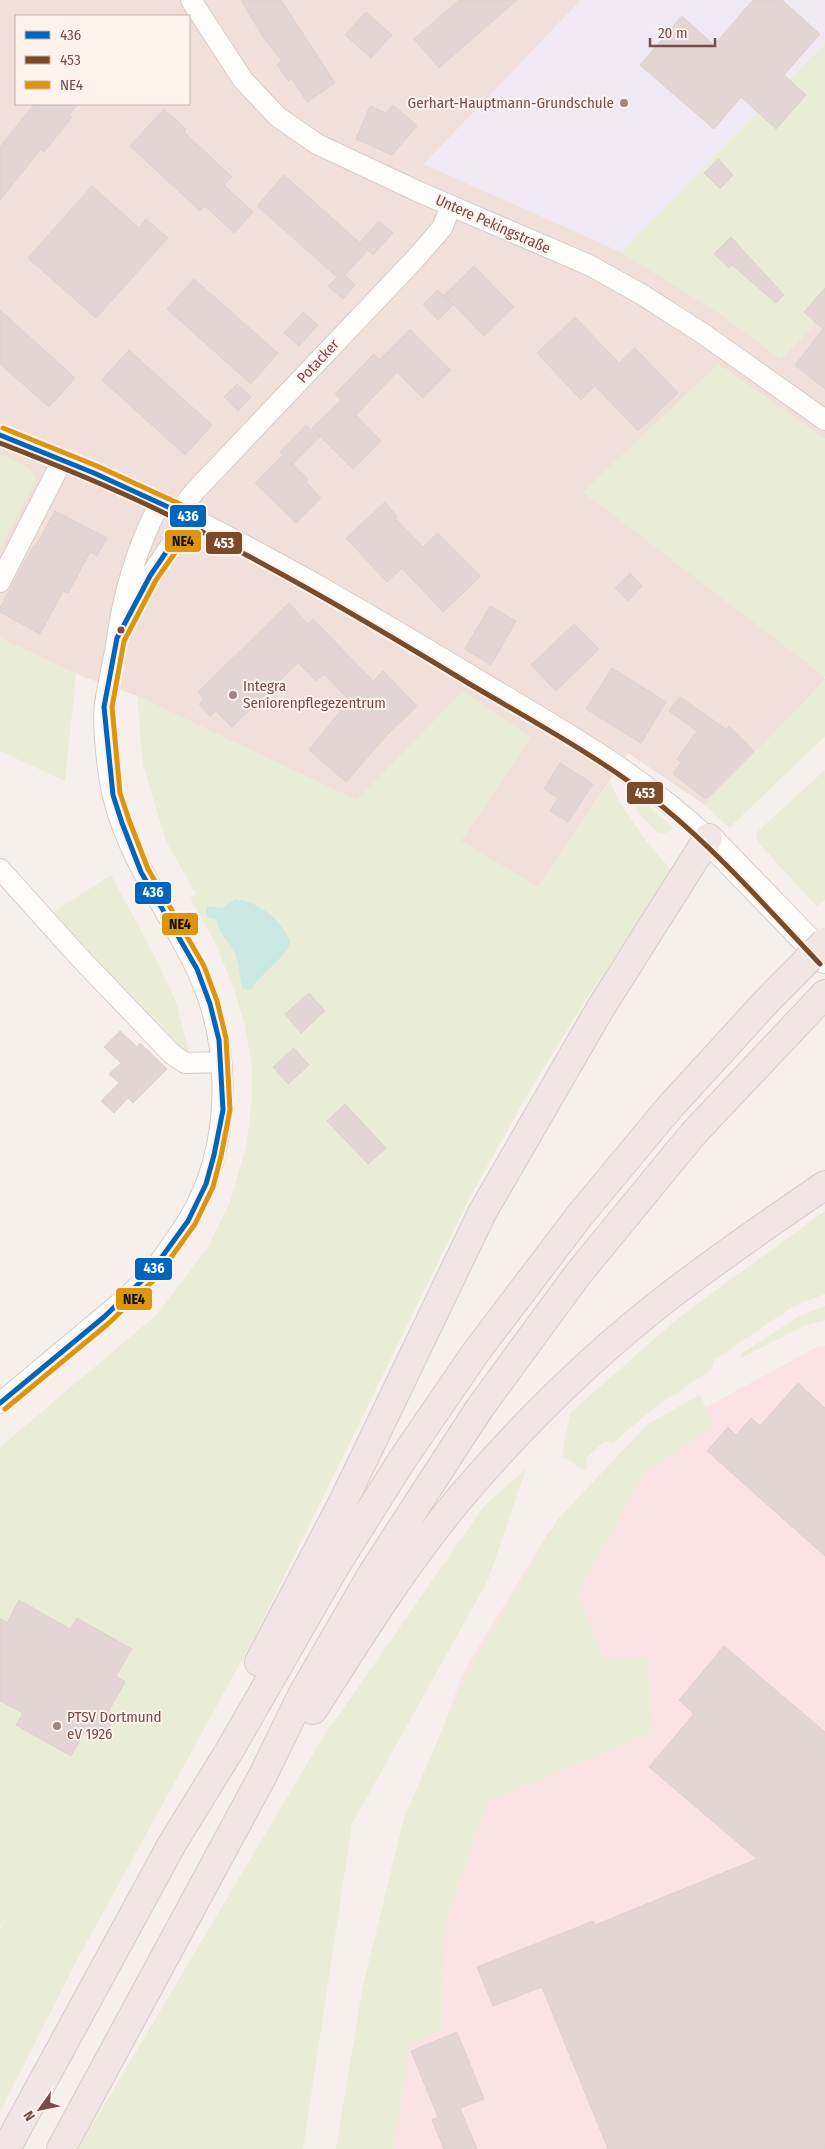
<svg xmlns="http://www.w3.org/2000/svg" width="825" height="2149" viewBox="0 0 825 2149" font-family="'Fira Sans Condensed',sans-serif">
	<rect width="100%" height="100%" fill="#f7efeb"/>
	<path fill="#f1e0da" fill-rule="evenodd" d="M0,0H581L424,164L621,252L719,313L781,359L825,313V439L718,364L825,680L705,805L628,753L538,887L460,841L531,738L357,801L137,696L76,674L0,638ZM16,16H189V104H16Z"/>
	<path fill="#fae3e2" d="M825,1346V2149H359L423,1789L462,1674L548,1533L670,1427L815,1348Z"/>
	<path fill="#f0e8f2" d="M581,0H825V43L621,252L424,164Z"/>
	<path fill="#e9ecd6" d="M825,43V313L781,359L719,313L621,252Z
		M718,364L825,439V677L583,492Z
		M0,454C15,461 32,464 36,481L0,549Z
		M0,638L76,674L65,781L0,751Z
		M825,680V736L729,828L705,805Z
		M463,691L531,738L461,841L538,887L610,781L618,800L646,841L672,871L587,998L526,1097L470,1197L254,1638L78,1958L0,2112V1929L7,1917L0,1927V1447L155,1316L207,1249L230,1202L246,1147L252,1101V1064L244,1022L235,992L216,944L190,898L196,894L166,841L143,765L137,696L357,800Z
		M825,770V899L817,907L757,841L756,835L760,829Z
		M627,787L673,828L666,833H659C646,822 629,804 627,787Z
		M111,875L157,961L176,1002L189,1052L182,1051L162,1026L109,977L49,915Z
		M825,1211V1294L794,1306L714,1360L712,1369L654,1408L613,1443L605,1441L586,1458L587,1468L584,1470L562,1456L570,1413L682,1315Z
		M825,1306V1320L806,1325L741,1358V1354L801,1315Z
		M700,1395L714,1426L643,1474L578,1594L605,1660L647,1657L653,1732L487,1802L445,1925L441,2030L410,2044L394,2149H336L362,1990L404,1818L466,1675L557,1520L648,1424Z
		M526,1469L488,1580L352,1824L303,2149H78L320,1742L484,1506Z"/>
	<path fill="#cce8e3" d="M235,899C259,902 281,919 290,941L288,949L279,959L255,983L252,989L249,990L242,988C239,976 240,963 234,952C228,939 218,934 217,920L206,916L207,906L222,908Z"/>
	<path fill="#e3d5d3" stroke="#e0d0cd" d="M241,0H281L335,83L307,102L292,79L288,81L277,64L282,61L263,37Z
		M459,0H517L439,68L414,39Z
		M753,0H782L820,34L784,75L806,95L776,129L741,97L714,129L640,65L682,16L714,45Z
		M366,12L392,35L371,58L345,35Z
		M34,104H78L69,115L72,117L44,152L41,149L0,200V147Z
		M393,105L417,126L392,155L356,139L370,106L386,113Z
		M164,109L186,129L184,132L232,177L224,185L253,212L234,233L205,206L200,211L130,146Z
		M718,159L733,175L720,189L704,173Z
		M284,175L368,250L345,275L355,285L343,299L328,286L337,277L257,206Z
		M92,186L139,228L146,219L168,238L96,318L28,258Z
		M379,221L393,233L373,255L360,242Z
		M731,237L784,295L776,303L732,265L729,268L714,254Z
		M474,266L514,307L484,336L444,295Z
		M194,279L278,353L251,384L167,309Z
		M825,288V389L795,365L823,329L804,312Z
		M438,290L453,305L438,320L423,304Z
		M0,310L75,378L49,407L0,364Z
		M303,312L318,325L299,346L284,333Z
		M575,317L619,363L635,348L678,393L638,431L595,386L581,400L537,353Z
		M410,329L451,370L423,398L397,372L356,415L381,441L353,469L312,428L341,400L335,394L374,354L379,360Z
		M129,350L212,425L185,455L102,380Z
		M237,384L251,397L238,411L224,397Z
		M306,425L320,437L293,464L308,479L306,482L321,498L296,523L255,483L283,455L280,452Z
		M385,502L397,516L395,518L423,547L438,533L481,576L443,612L402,568L387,582L346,538Z
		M55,511L107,538L97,556L90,552L68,593L63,591L40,634L0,612V608L34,545L36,546Z
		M630,573L642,586L628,601L615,588Z
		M289,603L308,624L313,619L373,681L383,671L417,706L386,736L346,782L309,750L349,700L324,674L316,681L298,663L232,727L216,711L210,716L199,704L204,699L198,692Z
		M490,606L516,621L491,665L465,649Z
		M574,624L599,649L556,691L531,665Z
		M612,668L666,702L641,743L586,709Z
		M680,697L726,729L729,726L754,751L706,799L673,774L681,762L677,759L697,731L669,711Z
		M560,763L593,784L568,822L550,811L558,798L544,789Z
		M309,993L325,1011L301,1033L285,1014Z
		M120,1031L137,1047L140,1043L167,1069L133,1103L128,1098L114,1113L101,1101L119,1083L109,1074L121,1063L104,1047Z
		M294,1048L309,1065L288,1084L273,1067Z
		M345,1104L386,1148L368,1164L327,1121Z
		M798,1383L825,1408V1556L707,1451L728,1427L736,1435L751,1418L760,1426Z
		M19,1600L70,1629L77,1618L132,1649L116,1676L125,1682L108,1712L115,1716L106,1733L99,1729L96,1733L87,1728L71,1756L16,1725L23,1713L0,1701V1618L7,1623Z
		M724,1646L825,1732V2149H608L542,1987L493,2006L477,1967L593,1921L595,1925L757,1859L649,1767L694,1714L679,1700Z
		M457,2032L484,2099L460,2108L477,2149H444L432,2120L438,2117L411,2051Z"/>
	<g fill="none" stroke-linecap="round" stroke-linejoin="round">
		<defs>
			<path id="street" d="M191,0L243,80L278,117L317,144L417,191L589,265L641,294L702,333L825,420
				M0,435C54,456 107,477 159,502C268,554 372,616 475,678C556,727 639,772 708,838
				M178,512L195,491L415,259L442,228L451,206
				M0,582L63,459
				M126,621L150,576L190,517
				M0,869L81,959L172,1054L185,1063L221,1062
				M0,1403C30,1378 60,1353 91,1327C111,1310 134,1293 151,1272C164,1257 176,1239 187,1222C233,1147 233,1044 195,966C167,909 128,859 113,796C108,777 102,723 105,704C108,682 114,661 117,639C124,590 137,546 160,503"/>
			<path id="secondary" d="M708,838L825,959"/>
			<path id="highway" d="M259,1662L342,1504L482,1213L600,1009L708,838
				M313,1710C359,1638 404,1565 459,1499C521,1426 592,1356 668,1297C719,1258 772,1221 825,1185
				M6,2149L172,1844L231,1748L333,1570L402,1460L476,1352L580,1215L669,1108L766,1002
				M61,2149L262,1777L303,1693L372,1574L479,1409L578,1274L693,1134L825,994"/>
		</defs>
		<use href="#street" stroke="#d6cac8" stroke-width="22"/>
		<use href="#secondary" stroke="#d7ccc9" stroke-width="30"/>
		<use href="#highway" stroke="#d8ccca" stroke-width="30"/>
		<use href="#street" stroke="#fefdfc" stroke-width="20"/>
		<use href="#secondary" stroke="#fefdfc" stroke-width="28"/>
		<use href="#highway" stroke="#f1e5e5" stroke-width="28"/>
		<defs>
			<path id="highway-bridge" d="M766,1002L825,942"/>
		</defs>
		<use href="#highway-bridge" stroke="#d8ccca" stroke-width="30" stroke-linecap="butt"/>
		<use href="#highway-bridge" stroke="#f1e5e5" stroke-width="28"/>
		<defs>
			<path id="bus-1" d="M0,435L94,473L190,517L150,576L117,638L104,707L113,795L122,823L141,872L197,969L210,1004L219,1040L223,1110L214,1155L206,1184L188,1221L151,1272L104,1317L0,1403"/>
			<path id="bus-2" d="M0,443C52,463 104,484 154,508C262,560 366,621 468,683C534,722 603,759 663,807C720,854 769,910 820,964"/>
			<path id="bus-3" d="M3,428L97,466L193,510L197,514V521L156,580L124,641L112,707L120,793L129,820L148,869L204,966L217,1001L226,1038L230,1110L221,1156L213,1187L195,1224L157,1277L109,1323L5,1409"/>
		</defs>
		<use href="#bus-1" stroke="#fff2ec" stroke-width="9"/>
		<use href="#bus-2" stroke="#fff2ec" stroke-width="9"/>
		<use href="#bus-3" stroke="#fff2ec" stroke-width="9"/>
		<use href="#bus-1" stroke="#0065bd" stroke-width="5"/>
		<use href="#bus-2" stroke="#7a4b2a" stroke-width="5"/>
		<use href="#bus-3" stroke="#dd940f" stroke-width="5"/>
	</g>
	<g fill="#a28683" stroke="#fff2ec" stroke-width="2">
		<circle cx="624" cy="103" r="5"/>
		<circle cx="233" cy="695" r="5"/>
		<circle cx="57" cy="1726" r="5"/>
	</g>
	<circle fill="#754e4b" stroke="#fff2ec" stroke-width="2" cx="121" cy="630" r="4.5"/>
	<g text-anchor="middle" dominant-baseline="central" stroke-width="4" stroke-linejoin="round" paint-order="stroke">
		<g font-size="15" fill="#754e4b" stroke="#fff2ec" text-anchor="start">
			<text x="614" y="103" text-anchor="end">Gerhart-Hauptmann-Grundschule</text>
			<text x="243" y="686">Integra<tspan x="243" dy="17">Seniorenpflegezentrum</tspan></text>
			<text x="67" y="1717">PTSV Dortmund<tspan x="67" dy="17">eV 1926</tspan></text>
		</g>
		<g font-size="15" fill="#754e4b" stroke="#fff2ec">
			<text transform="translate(493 224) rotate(24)">Untere Pekingstraße</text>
			<text transform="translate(318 361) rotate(-47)">Potacker</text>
		</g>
	</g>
	<g stroke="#fff2ec" stroke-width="2">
		<rect x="169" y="504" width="38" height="24" rx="5" fill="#0065bd"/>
		<rect x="164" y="529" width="38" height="24" rx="5" fill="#dd940f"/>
		<rect x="205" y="531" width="38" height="24" rx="5" fill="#7a4b2a"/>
		<rect x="626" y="781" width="38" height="24" rx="5" fill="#7a4b2a"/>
		<rect x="134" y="881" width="38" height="24" rx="5" fill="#0065bd"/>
		<rect x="161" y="912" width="38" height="24" rx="5" fill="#dd940f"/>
		<rect x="134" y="1257" width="39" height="24" rx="5" fill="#0065bd"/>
		<rect x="115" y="1287" width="38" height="24" rx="5" fill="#dd940f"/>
	</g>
	<g font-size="14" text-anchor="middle" font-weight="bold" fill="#fff">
		<text x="188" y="521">436</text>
		<text x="224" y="548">453</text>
		<text x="645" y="798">453</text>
		<text x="153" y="897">436</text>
		<text x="154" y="1273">436</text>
	</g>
	<g font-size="14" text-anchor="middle" font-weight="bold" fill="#111">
		<text x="183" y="546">NE4</text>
		<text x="180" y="929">NE4</text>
		<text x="134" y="1304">NE4</text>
	</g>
	<rect x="15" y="15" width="175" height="90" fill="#fff2ec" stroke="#c8b0ac"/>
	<rect x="25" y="31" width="25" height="8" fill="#0065bd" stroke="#c8b0ac"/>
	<text x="60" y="40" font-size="15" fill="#754e4b">436</text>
	<rect x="25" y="56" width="25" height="8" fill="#7a4b2a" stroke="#c8b0ac"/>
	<text x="60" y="65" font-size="15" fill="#754e4b">453</text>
	<rect x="25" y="81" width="25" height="8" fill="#dd940f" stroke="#c8b0ac"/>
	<text x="60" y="90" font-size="15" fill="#754e4b">NE4</text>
	<g transform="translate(40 2109) rotate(237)" stroke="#fff2ec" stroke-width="4" paint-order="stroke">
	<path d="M0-4L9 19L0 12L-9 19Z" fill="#754e4b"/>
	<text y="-8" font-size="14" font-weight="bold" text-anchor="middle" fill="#754e4b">N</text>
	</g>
	<path d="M650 38v8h65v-8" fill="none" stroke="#754e4b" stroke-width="2.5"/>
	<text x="658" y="38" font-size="15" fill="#754e4b" stroke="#fff2ec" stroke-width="4" paint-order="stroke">20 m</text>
</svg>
